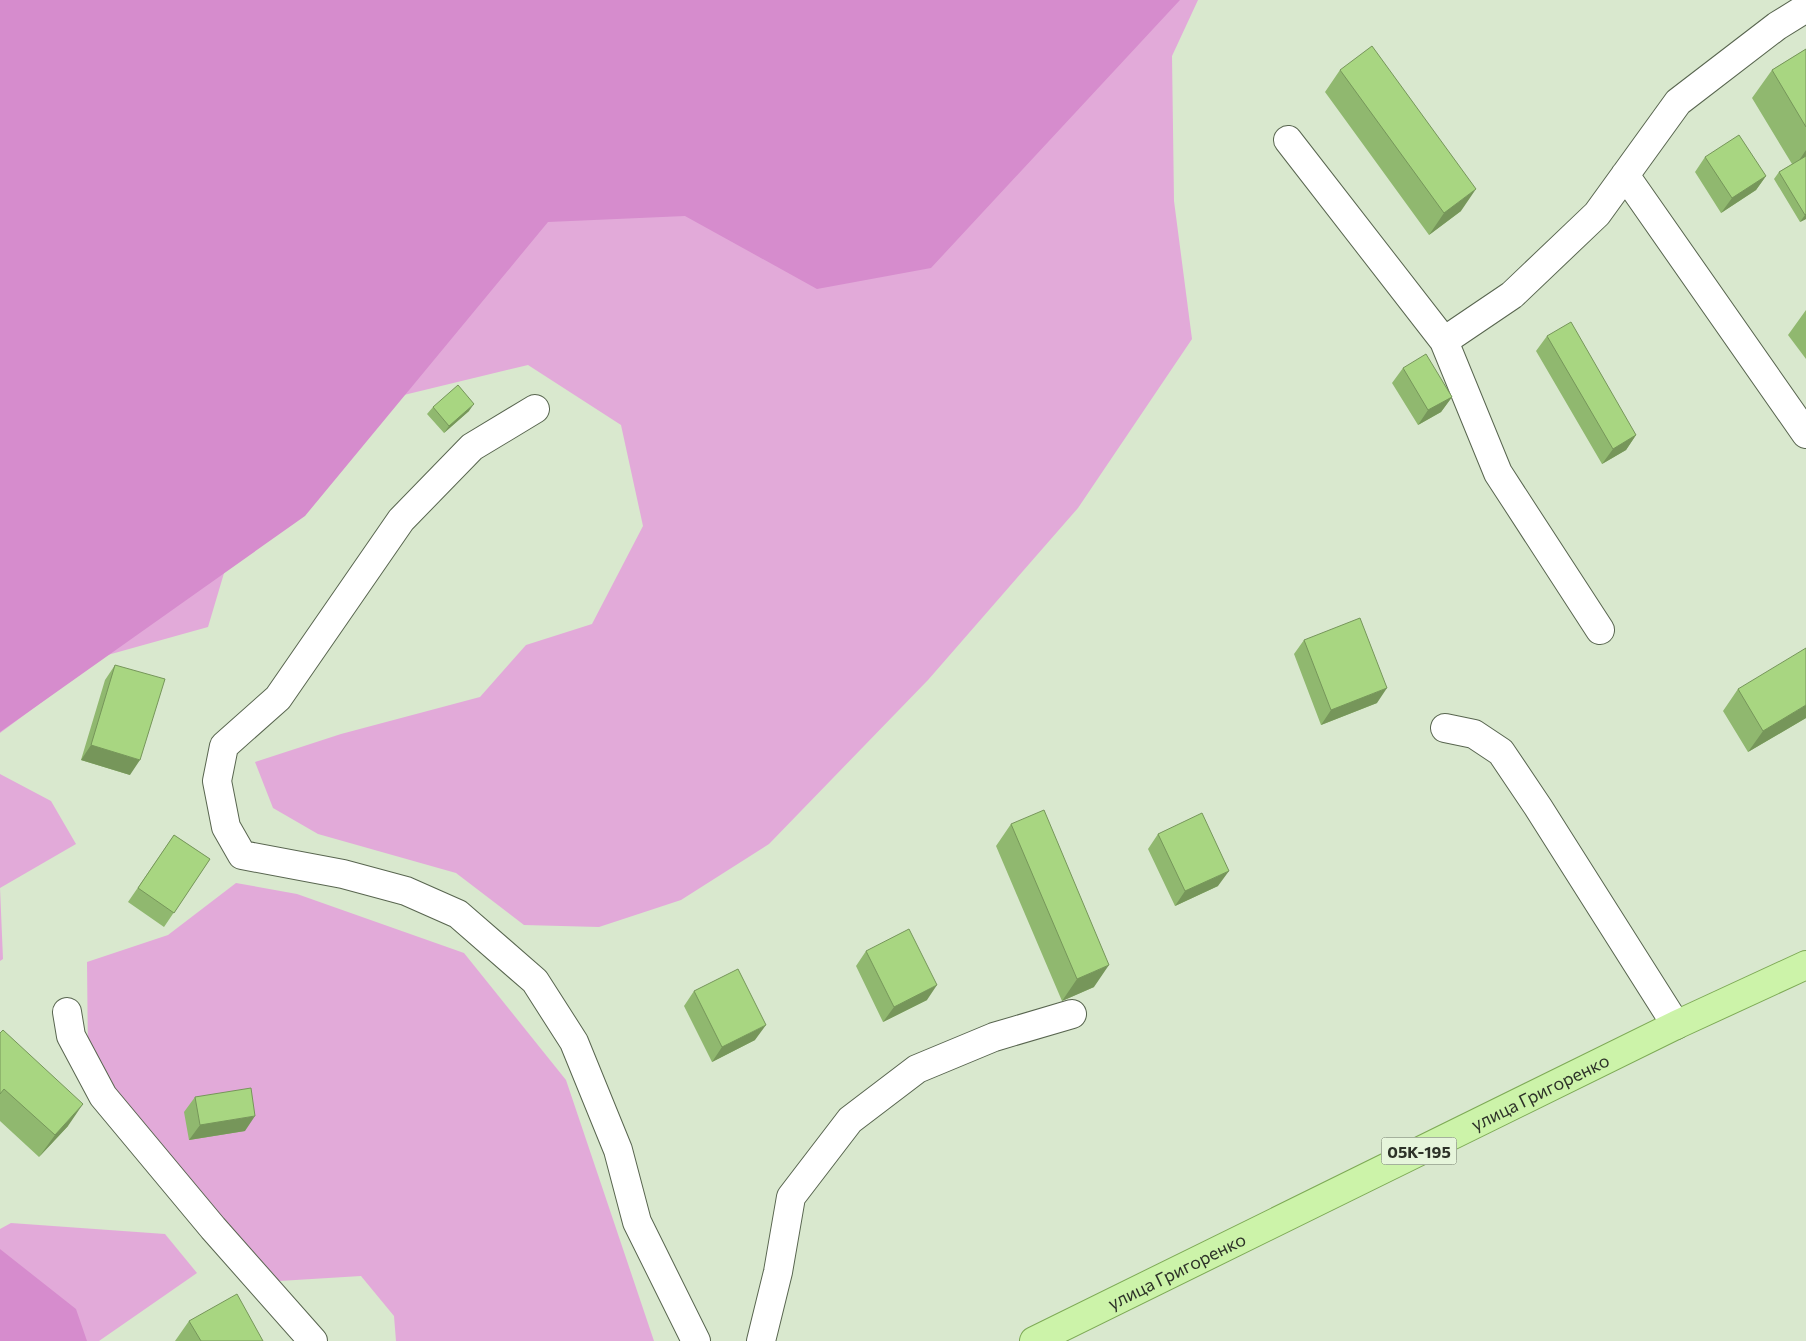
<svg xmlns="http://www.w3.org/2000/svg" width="1806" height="1341" viewBox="0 0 1806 1341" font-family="Commissioner,sans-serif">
	<rect width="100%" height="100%" fill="#d9e8ce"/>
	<path fill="#e2aad9" d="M0,0H1198L1172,56L1174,201L1192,339L1078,508L928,680L769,844L681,900L599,927L524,925L456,873L318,834L273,808L255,762L341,734L480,697L526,645L592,624L643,526L621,425L528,365L375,402L238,526L208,627L104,656L0,733Z
		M0,774L51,801L76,844L0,888L3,959L0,961Z
		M236,883L297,894L464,953L566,1080L654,1341H396L394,1316L361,1276L279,1281L227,1258L88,1057L87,962L168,935Z
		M11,1223L165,1234L197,1273L99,1341H0V1229Z"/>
	<path fill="#d68ccd" d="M0,0H1180L931,268L817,289L685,216L548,222L305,516L0,732Z
		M0,1249L76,1309L87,1341H0Z"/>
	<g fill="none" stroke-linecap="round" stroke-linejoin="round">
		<defs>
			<path id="minor" d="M1288,140L1444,341L1512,295L1597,214L1678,102L1777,26L1806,8
				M1625,175L1806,434
				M1444,341L1498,473L1600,630
				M535,409L472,447L401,520L278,698L224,746L217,781L226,827L242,855L343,874L406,891L458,914L535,981L574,1042L618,1150L637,1222L696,1341
				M1445,728L1474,734L1501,752L1538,807L1676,1025
				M67,1012L71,1036L103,1096L213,1228L313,1341
				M761,1341L778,1272L791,1197L850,1120L917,1069L994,1037L1072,1014"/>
			<g id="major">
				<path id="s1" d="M1034,1341L1676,1025L1806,965"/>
			</g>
		</defs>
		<use href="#minor" stroke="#58654f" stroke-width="30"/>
		<use href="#major" stroke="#7eaa56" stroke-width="30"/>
		<use href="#minor" stroke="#fff" stroke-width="28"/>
		<use href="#major" stroke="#ccf3a9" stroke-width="28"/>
	</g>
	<path fill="#90b86f" d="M1806,49V219L1800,222L1774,179L1779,172L1792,164L1752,98L1772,70Z
		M1340,70L1461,211L1429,235L1325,92Z
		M1705,157L1766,176L1756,190L1721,213L1695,172Z
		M1806,310V359L1788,335Z
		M1547,336L1636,435L1626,450L1602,464L1536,351Z
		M1403,368L1452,397L1441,412L1418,425L1392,383Z
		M433,407L469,411L444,433L427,414Z
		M1304,640L1377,703L1321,725L1294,654Z
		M115,665L130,775L81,760L105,680Z
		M1738,689L1806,718L1748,752L1723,711Z
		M1011,824L1094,987L1062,1001L996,846Z
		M1158,834L1218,886L1175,906L1148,849Z
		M174,835L210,859L164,927L128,902Z
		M866,951L927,1000L883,1022L856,966Z
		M694,991L755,1040L712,1062L684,1006Z
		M0,1033L68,1126L39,1157L0,1121Z
		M195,1097L245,1131L189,1140L184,1112Z
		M189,1321L263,1341H175Z"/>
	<path fill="#76965a" d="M1806,150V160L1794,168Z
		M1766,176L1756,190L1721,213L1732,198Z
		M1476,189L1461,211L1429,235L1444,213Z
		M1806,214V219L1800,222L1805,215Z
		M1452,397L1441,412L1418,425L1428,410Z
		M474,404L469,411L444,433L449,426Z
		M1636,435L1626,450L1602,464L1613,449Z
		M1387,688L1377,703L1321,725L1331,710Z
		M1806,705V718L1748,752L1763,731Z
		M91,745L140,760L130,775L81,760Z
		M1229,871L1218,886L1175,906L1185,891Z
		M1109,965L1094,987L1062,1001L1077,979Z
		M937,985L927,1000L883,1022L894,1007Z
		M766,1025L755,1040L712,1062L722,1047Z
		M83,1104L68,1126L39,1157L55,1135Z
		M255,1116L245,1131L189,1140L200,1125Z"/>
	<path fill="#a8d681" stroke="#76965a" d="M1372,46L1476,189L1444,213L1340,70Z
		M1806,49V127L1772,70Z
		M1739,135L1766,176L1732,198L1705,157Z
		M1806,156V214L1805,215L1779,172Z
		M1571,322L1636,435L1613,449L1547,336Z
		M1426,354L1452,397L1428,410L1403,368Z
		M458,385L474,404L449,426L433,407Z
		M1360,618L1387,688L1331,710L1304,640Z
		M1806,648V705L1763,731L1738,689Z
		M115,665L165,679L140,760L91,745Z
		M1044,810L1109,965L1077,979L1011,824Z
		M1202,813L1229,871L1185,891L1158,834Z
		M174,835L210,859L174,913L138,888Z
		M909,929L937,985L894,1007L866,951Z
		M738,969L766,1025L722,1047L694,991Z
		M3,1030L83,1104L55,1135L4,1089L0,1094V1033Z
		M251,1088L255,1116L200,1125L195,1097Z
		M237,1294L263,1341H201L189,1321Z"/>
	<g text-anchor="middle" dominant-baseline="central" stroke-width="4" stroke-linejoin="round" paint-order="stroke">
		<rect fill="#e6f5db" stroke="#646c5e" stroke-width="1" x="1381.5" y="1137.5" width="75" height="27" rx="4"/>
		<g font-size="16" font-weight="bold" fill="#2d3228">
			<text x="1419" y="1151">05К-195</text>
		</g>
		<g font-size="18" fill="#2d3228" stroke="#e6f5db">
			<text stroke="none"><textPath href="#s1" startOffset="564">улица Григоренко</textPath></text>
			<text stroke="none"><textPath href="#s1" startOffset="159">улица Григоренко</textPath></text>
		</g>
	</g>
</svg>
